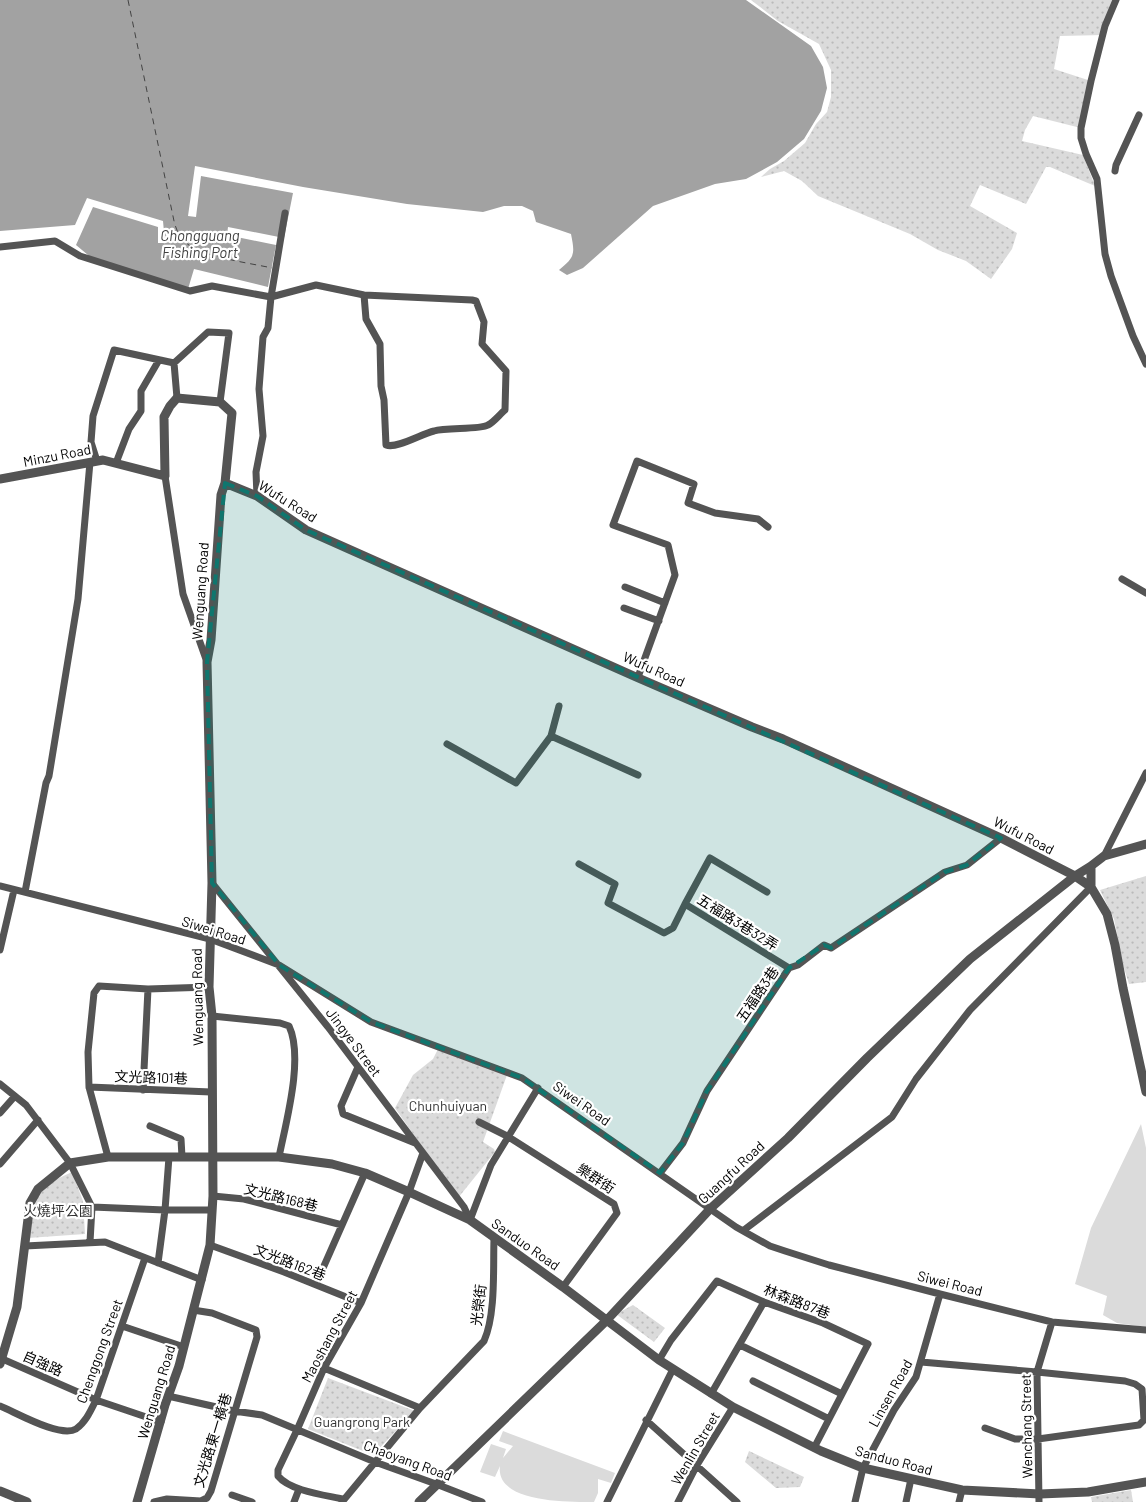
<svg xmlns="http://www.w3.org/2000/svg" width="1146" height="1502" viewBox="0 0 1146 1502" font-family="Barlow,'Noto Sans TC',sans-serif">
	<defs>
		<pattern id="park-dots" width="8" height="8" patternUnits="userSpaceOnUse" patternTransform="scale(1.25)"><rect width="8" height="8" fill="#dbdbdb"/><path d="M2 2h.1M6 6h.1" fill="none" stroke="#bababa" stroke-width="1.8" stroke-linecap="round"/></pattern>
	</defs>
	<rect width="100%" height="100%" fill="#fff"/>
	<path fill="#dbdbdb" d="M1141,1124L1146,1148V1327L1117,1323L1103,1315L1107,1296L1075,1284L1091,1228Z
		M503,1431L615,1473L611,1483L598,1479V1493L594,1502C565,1502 495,1502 500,1466L495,1477L480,1472L491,1444L506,1449L503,1458L513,1446L499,1441Z"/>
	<path fill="url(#park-dots)" d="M751,0H1116L1103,35L1060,36L1054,69L1091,81L1081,128L1033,116L1025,130L1022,141L1083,155L1095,186L1050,167H1046L1026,204L980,185L970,206L1017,233L1012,249L991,279L966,261L938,250L910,234L818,196L802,181L784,171L761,177L770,169L784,161L805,143L816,124L827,112L831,97V70L819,44L778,21Z
		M1146,876V982L1129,984L1123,965L1114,919L1100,890Z
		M438,1049L507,1075L483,1142L494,1149L495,1152L458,1198L395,1108L413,1075L433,1059Z
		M72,1172L83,1201L85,1234L28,1238C33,1196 32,1190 72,1172Z
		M633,1305L665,1328L654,1342L616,1314Z
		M328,1378L415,1411L373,1455L308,1429Z
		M749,1451L804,1477L800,1487L776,1488L745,1462Z
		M1131,1490L1133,1502H1092L1091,1497Z"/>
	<path fill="#a2a2a2" d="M0,0H746L811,46L823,67L827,88L821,111L804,139L777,162L746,179L715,184L653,206L583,268L567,275L559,270C575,257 575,254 571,234L536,222L533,211L522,206H504L483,212L407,204L303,187L195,166L188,216L196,217L201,176L293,193L284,238L228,227L227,235L276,245L268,287L194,269L188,289L94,260L76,245L93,207L158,227V243H165L163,221L87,198L75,225L0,231Z"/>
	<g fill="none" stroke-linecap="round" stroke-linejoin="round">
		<path stroke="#434343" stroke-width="1" stroke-dasharray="6 5" stroke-linecap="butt" d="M128,0L174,221C176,229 179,237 185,242C201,257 250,263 272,268"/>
		<path stroke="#545454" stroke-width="7" d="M1116,0L1105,26L1091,81L1081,128V138L1086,154L1097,179L1105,254L1111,276L1133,336L1146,364
			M1115,171L1116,165L1139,115
			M0,247L55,241L80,256L190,291L212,286L271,297L316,285L364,295L472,300L476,301L484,322L482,344L506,371L505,410C500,414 494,422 488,425C479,430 446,427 434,431C421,434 397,449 386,445L384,400L381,386L380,344L366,319L364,295
			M174,363L177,398
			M97,461L91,442L93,416L114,350L174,363L208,332L229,333L220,402
			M116,463L129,429L141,411V391L159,360
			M165,476L183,594L207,662
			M257,496L256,472L263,436L259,389L263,337L268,328L271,297L285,213
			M1122,579L1146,593
			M625,587L665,603
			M624,608L659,621
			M638,677L675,575L668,545L613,525L637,461L694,484L688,503L715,513L758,519L768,527
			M551,736L638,775
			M447,744L516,783L551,736L559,706
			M1104,856L1146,773
			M579,864L615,884L608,903L664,933L673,928L685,904L789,968
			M212,883L328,1027L464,1207L470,1220
			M0,886L210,939L279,965L371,1022L522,1078L736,1227L770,1246L785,1251L829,1265L940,1294L1052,1322L1146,1330
			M25,892L46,783L49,776L78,599L90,462
			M685,904L710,858L767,892
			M0,950L14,890
			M212,1016L280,1023L289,1026C304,1058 286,1122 279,1157
			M358,1067L341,1106L343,1114L415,1143
			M0,1084L26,1105L70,1163L92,1207L90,1242
			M89,1087L211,1092
			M143,1090L148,989
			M0,1113L15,1096
			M479,1122L507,1136L614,1204L617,1213L563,1287
			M150,1126L181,1139L182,1157
			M108,1157L89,1087L88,1052L94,993L99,986L148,989L209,987
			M0,1164L38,1120
			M660,1173L683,1143L707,1091L789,968L798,965L824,945L831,948L945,872L967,865L1001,838
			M213,1196L244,1199L342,1225
			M92,1207L165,1210H211
			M470,1220L491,1165L538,1088
			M744,1230L892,1117L916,1079L970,1010L1091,887
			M210,1245L284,1272L361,1303
			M25,1246L105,1242L202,1280
			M158,1263L165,1210L169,1157
			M316,1284L365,1173
			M122,1326L184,1347
			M740,1345L842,1394
			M0,1358L96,1400L161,1422
			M659,1360L671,1340L717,1281L764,1302L823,1323L868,1344L814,1448
			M921,1362L1037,1372L1125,1381L1135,1384L1142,1389L1144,1420L1139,1425L1038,1439H1015L985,1428
			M324,1368L420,1408
			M753,1381L829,1419
			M711,1394L764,1302
			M168,1396L234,1411L262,1415L375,1462L436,1484L482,1502
			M0,1406C17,1413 60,1438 76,1429C86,1422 91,1410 96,1400L145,1258
			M646,1420L737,1502
			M232,1495L252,1502
			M343,1499C325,1495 290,1491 278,1476V1470L297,1430L324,1368L361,1303L409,1192L423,1153
			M154,1502L167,1499L201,1501L207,1498L211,1491L257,1337L256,1330L212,1313L193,1310
			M294,1502L299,1489
			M342,1502L420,1408L484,1341C496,1314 493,1268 494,1239
			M607,1502L673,1369
			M678,1502L697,1465L733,1407
			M855,1502L863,1468L894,1410L916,1377L940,1294
			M906,1502L911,1479
			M959,1502L962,1490
			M1039,1502L1037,1372L1052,1322"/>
		<path stroke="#545454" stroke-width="9" d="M0,479L103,460L165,476L164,417L170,406L177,398L220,402L232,413L225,483L221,495L211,640L207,662L212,883L209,987L212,1016L213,1196L210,1245L179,1366L165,1405L137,1502
			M225,483L257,496L306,530L636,677L752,727L783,739L1001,838L1075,876L1091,887L1107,914L1115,945L1123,988L1146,1092
			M1091,887V866
			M0,1364L17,1307L30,1203L38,1189L70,1163L108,1157H279L332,1164L365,1173L409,1192L470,1220L563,1287L659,1360L733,1407L821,1451L863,1468L962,1490L1040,1494L1088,1492L1146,1482
			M0,1491L27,1502
			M419,1502L606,1321L711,1208L788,1138L867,1058L970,959L1075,876L1091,866L1104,856L1146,844"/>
	</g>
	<path fill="#0f766e" fill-opacity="0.2" stroke="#0f766e" stroke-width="4" stroke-dasharray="10 6" stroke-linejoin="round" d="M225,483L257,496L306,530L1001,838L967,865L945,872L831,948L824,945L789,968L707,1091L683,1143L660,1173L522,1078L371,1022L279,965L212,883L207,662Z"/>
	<g text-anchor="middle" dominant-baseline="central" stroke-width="4.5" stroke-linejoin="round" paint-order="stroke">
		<g font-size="14" fill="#000" stroke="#fff">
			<text transform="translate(57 455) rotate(-11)">Minzu Road</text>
			<text transform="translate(288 501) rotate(32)">Wufu Road</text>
			<text transform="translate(200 591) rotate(-86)">Wenguang Road</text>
			<text transform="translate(654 669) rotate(24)">Wufu Road</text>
			<text transform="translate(1024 835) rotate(27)">Wufu Road</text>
			<text transform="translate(738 922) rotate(32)">五福路3巷32弄</text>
			<text transform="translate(214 930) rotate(17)">Siwei Road</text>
			<text transform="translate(757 994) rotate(-56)">五福路3巷</text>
			<text transform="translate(197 997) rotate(-91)">Wenguang Road</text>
			<text transform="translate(354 1042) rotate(53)">Jingye Street</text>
			<text transform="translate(151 1077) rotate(2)">文光路101巷</text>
			<text transform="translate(582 1103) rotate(35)">Siwei Road</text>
			<text transform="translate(731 1172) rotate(-43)">Guangfu Road</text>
			<text transform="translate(596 1178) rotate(33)">樂群街</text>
			<text transform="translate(281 1197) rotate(14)">文光路168巷</text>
			<text transform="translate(526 1244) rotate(35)">Sanduo Road</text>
			<text transform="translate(290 1262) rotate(21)">文光路162巷</text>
			<text transform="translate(950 1283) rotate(14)">Siwei Road</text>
			<text transform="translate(797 1301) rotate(21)">林森路87巷</text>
			<text transform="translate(478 1305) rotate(-83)">光榮街</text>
			<text transform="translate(329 1336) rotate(-62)">Maoshang Street</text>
			<text transform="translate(99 1351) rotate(-70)">Chenggong Street</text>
			<text transform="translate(43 1363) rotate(24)">自強路</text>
			<text transform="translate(156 1392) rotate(-73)">Wenguang Road</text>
			<text transform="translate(890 1393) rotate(-61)">Linsen Road</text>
			<text transform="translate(1026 1426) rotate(-91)">Wenchang Street</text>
			<text transform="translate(212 1440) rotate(-73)">文光路東一橫巷</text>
			<text transform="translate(695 1448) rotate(-60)">Wenlin Street</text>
			<text transform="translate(408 1460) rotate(20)">Chaoyang Road</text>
			<text transform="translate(894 1460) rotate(15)">Sanduo Road</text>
		</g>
		<g font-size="14" fill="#323232" stroke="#fff">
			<text x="448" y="1105">Chunhuiyuan</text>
			<text x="58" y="1210">火燒坪公園</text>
			<text x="362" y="1421">Guangrong Park</text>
		</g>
		<g font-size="15" font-style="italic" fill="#434343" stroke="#fff">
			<text x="200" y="235">Chongguang<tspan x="200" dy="17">Fishing Port</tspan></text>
		</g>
	</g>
</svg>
